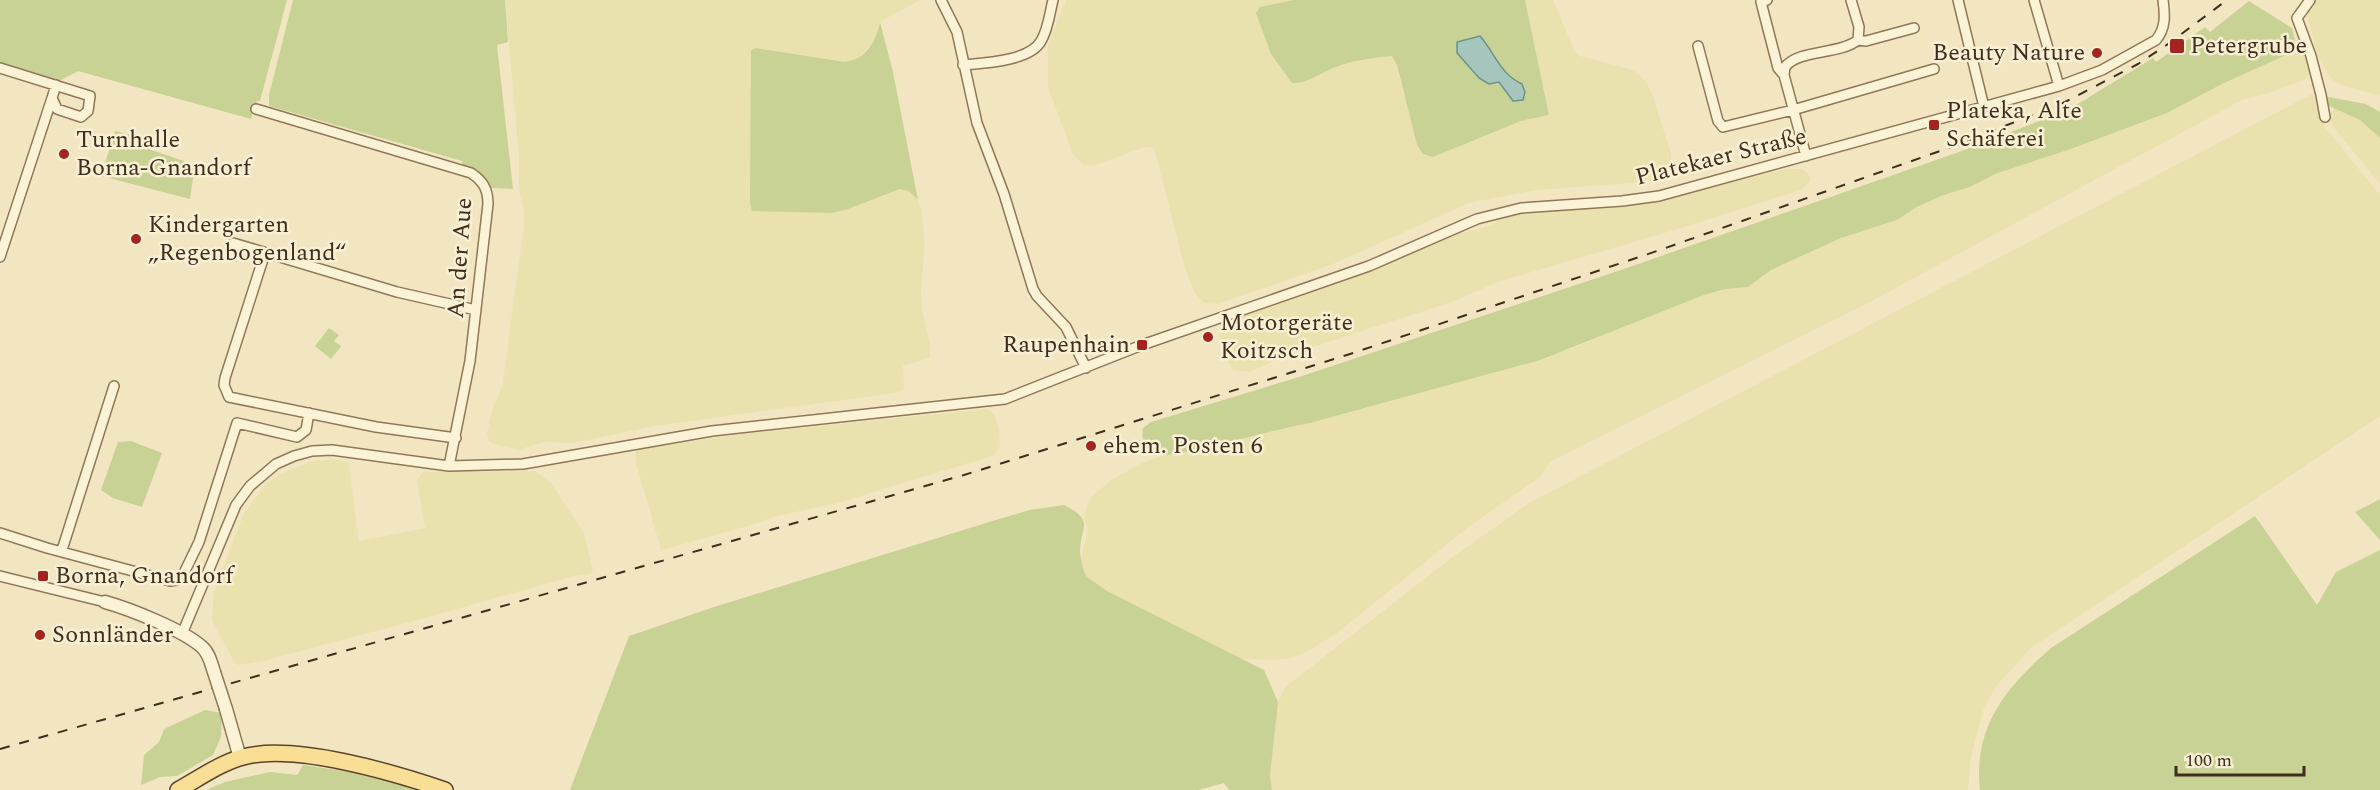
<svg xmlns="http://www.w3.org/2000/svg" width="2380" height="790" viewBox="0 0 2380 790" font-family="Spectral,serif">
	<rect width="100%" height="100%" fill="#f2e6c2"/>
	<path fill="#e9e2ae" d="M505,0H920L880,22L878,33L871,45L856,60L845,62L756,48L751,51V173L848,209L900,189L910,192L918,200L921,208L925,242L921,293L922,309L930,344V358L903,366L904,385L903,390L895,393L655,426L574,443L544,442L518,450L493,444L489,441L487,433L493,407L502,388L524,224L523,206L519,192V157Z
		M1066,0H1293L1260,7L1335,67L1361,59L1392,56L1397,65L1403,94L1482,137L1521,121L1549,115L1525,0H1553L1575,52L1580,56L1630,69L1639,74L1648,85L1653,96L1671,154L1672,168L1664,176L1634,183L1537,190L1469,203L1333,264L1218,304L1204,303L1195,293L1184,265L1154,148L1145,147L1093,166L1084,165L1073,155L1048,87V45Z
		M2315,0H2380V96L2342,85L2332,80L2325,69L2317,55L2307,13Z
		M2293,52H2301L2307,59L2311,70L2309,76L2304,80L2272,92L2242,100L1870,302L1551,461L1540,477L1466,529L1336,634L1310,650L1292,658L1274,660L1242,659L1107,591L1086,576L1081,560L1088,529L1084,520L1085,511L1090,498L1111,480L1140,464L1164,455L1218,445L1277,429L1310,423L1477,377L1578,346L1619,328L1704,295L1725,289L1748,287L1771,270L1841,238L1897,220L1915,208L1941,196L1970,187L1995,174L2068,150L2167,113L2224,83Z
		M2312,94L2317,98L2325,127L2380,195V416L2031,648L1997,685L1984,708L1971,756L1968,790H1272L1270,775L1274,726L1278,702L1285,687L1454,556L1529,503Z
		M2335,108L2360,120L2380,138V184L2334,128L2329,114Z
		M1785,169H1802L1809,175L1810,179L1808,184L1801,190L1678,229L1498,282L1452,302L1288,355L1249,372L1233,370L1225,356L1219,334L1223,326L1233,317L1365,273L1446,237L1489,226L1507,215L1537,210L1650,203Z
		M988,409L994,414L999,429L1000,445L996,453L992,456L841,502L773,517L758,523L666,549H661L660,546L635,460L636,450L646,448L749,433Z
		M334,459L348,462L349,464L359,541L425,528L417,480L423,472L535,471L551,483L584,533L593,570L590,574L574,576L425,618L263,661L238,665L234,662L213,622L212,615L214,591L244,513L266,484L279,474L313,461Z"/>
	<path fill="#c8d295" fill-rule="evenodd" d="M0,0H287L260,101H257L251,119L78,71L59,81L0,64Z
		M293,0H505L508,42L497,45L513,189L491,188L484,177L462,166V161L269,106V95Z
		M1293,0H1525L1549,115L1521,121L1433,157L1423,154L1417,145L1397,65L1392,56C1372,58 1354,60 1336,67C1321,72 1308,84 1292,83L1271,54L1256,13L1260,7ZM1480,36C1495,53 1500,74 1522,84L1513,101L1499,81Z
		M2249,1L2292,28L2296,45L2293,52L2224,83L2167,113L2068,150L1995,174L1970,187L1941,196L1915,208L1897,220L1841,238L1771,270L1748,287L1725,289L1704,295L1540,360L1310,423C1272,430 1235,442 1197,449C1187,451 1176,455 1165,455C1149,455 1140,442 1143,428L1151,422L1302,376L1618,271L1959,152L2068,110L2153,58L2156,62L2205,27L2210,32Z
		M880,22L893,72L918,200L910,192L900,189L848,209L832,213L752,211L750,203L751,50L756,48L845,62C866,59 876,42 880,22Z
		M2329,97L2366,104L2380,112V138L2360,120L2329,106L2324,99Z
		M115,131L134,136L143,147L195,165L190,199L101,176Z
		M329,328L339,335L334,341L341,346L331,359L315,346Z
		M131,441L162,453L142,507L113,498L101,490L118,442Z
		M2380,499V540L2355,512Z
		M1064,505C1096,521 1080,527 1080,552C1081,560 1083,569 1086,576L1107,591L1264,670L1278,702L1270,775L1272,790H1229L1224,783L1198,790H570L629,636L714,607L999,519L1030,510Z
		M2255,516L2317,605L2336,572L2380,550V790H1980C1973,727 2006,687 2051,648Z
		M205,710L222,713L221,737L213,755L177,776L160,777L141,785L144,755L159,742L164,729Z
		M303,765L358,773L419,790H206L225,782L270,772L297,775Z"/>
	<path fill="#a5c5bd" stroke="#6a948b" stroke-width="1.5" d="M1480,36C1495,53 1500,74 1522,84L1525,92L1523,100L1513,101L1499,82L1489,84L1479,78L1457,53V42Z"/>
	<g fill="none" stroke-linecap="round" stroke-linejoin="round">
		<defs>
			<path id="minor" d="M941,0L957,32L977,123L1004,194L1033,289L1037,296L1066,327L1086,368
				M1767,0L1761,2L1778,68L1784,75
				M1958,0L1984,107
				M2034,0L2059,86
				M2310,0L2297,18L2311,56L2321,95L2325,117
				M1858,40L1866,41L1914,28
				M1698,46L1718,121L1723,127L1793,110L1934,69
				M963,65C985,63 1030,61 1041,41C1048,30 1050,12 1053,0
				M0,68L90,96L88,111L81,117L57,109L52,98L56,85
				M256,109L471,173C483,181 488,189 488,204L470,361L449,466
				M1806,156L1784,75L1785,67C1799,49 1839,55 1858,40L1859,27L1851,0
				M233,243L397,292L476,310
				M265,253L225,378L224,385L229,397L376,427L456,438
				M0,257L52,98
				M0,533L47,548L170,581L177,580L183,575L199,542L237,423L297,437L306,430L309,413
				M62,550L114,386
				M0,576L105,602
				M182,634L236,505L250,486L276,464L294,456L312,451L332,450L449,466L523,464L712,431L1005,399L1142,345L1369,266L1477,219L1521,208L1622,201L1659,196L2059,86L2102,70L2156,40C2166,28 2165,15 2163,0"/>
			<path id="tertiary" d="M105,602C130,609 183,630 202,647C209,653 211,663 214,672
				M226,709L240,758"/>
			<path id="primary" d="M178,790C198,779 220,763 243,757C295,743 395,773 445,790"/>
		</defs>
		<use href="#minor" stroke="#8f7757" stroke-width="12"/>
		<use href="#tertiary" stroke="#8f7757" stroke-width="15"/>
		<use href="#primary" stroke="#5c442c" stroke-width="18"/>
		<use href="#minor" stroke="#fcf2d6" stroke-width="9"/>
		<use href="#tertiary" stroke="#fcf2d6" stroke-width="12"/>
		<use href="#primary" stroke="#f9de96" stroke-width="15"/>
		<path stroke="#3d2e1d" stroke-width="2" stroke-dasharray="10 10" stroke-linecap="butt" d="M0,749L964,475L1350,354L1657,251L1957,145L2065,102L2138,64L2168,44L2227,0"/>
		<defs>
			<path id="tertiary-bridge" d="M214,672L226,709"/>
		</defs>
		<use href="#tertiary-bridge" stroke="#8f7757" stroke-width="15" stroke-linecap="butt"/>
		<use href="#tertiary-bridge" stroke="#fcf2d6" stroke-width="12"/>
	</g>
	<g fill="#a42520" stroke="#f9efd3" stroke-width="2">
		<rect x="2169" y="38" width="16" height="16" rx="3"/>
		<circle cx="2097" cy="53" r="6"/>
		<rect x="1928" y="119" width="12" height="12" rx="3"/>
		<circle cx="64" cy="154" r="6"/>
		<circle cx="136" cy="239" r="6"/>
		<circle cx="1208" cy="337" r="6"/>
		<rect x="1136" y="339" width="12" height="12" rx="3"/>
		<circle cx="1091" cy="446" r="6"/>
		<rect x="37" y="570" width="12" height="12" rx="3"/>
		<circle cx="40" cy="635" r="6"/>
	</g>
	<g text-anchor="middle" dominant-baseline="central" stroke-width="5" stroke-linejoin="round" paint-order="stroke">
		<g font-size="24" fill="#3d2e1d" stroke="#f9efd3" text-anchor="start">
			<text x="2190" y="46">Petergrube</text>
			<text x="2085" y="53" text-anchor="end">Beauty Nature</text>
			<text x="1946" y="111">Plateka, Alte<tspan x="1946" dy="28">Schäferei</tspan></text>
			<text x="76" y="140">Turnhalle<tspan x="76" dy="28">Borna-Gnandorf</tspan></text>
			<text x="148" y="225">Kindergarten<tspan x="148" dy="28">„Regenbogenland“</tspan></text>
			<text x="1220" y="323">Motorgeräte<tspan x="1220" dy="28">Koitzsch</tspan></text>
			<text x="1130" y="345" text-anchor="end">Raupenhain</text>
			<text x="1103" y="446">ehem. Posten 6</text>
			<text x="55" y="576">Borna, Gnandorf</text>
			<text x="52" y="635">Sonnländer</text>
		</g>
		<g font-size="24" fill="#3d2e1d" stroke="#f9efd3">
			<text transform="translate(1721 157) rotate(-14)">Platekaer Straße</text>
			<text transform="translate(460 258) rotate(-86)">An der Aue</text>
		</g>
	</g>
	<path d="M2176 766v9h128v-9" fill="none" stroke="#3d2e1d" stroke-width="3"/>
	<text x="2185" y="766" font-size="18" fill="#3d2e1d" stroke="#f9efd3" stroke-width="4.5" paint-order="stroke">100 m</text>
</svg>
